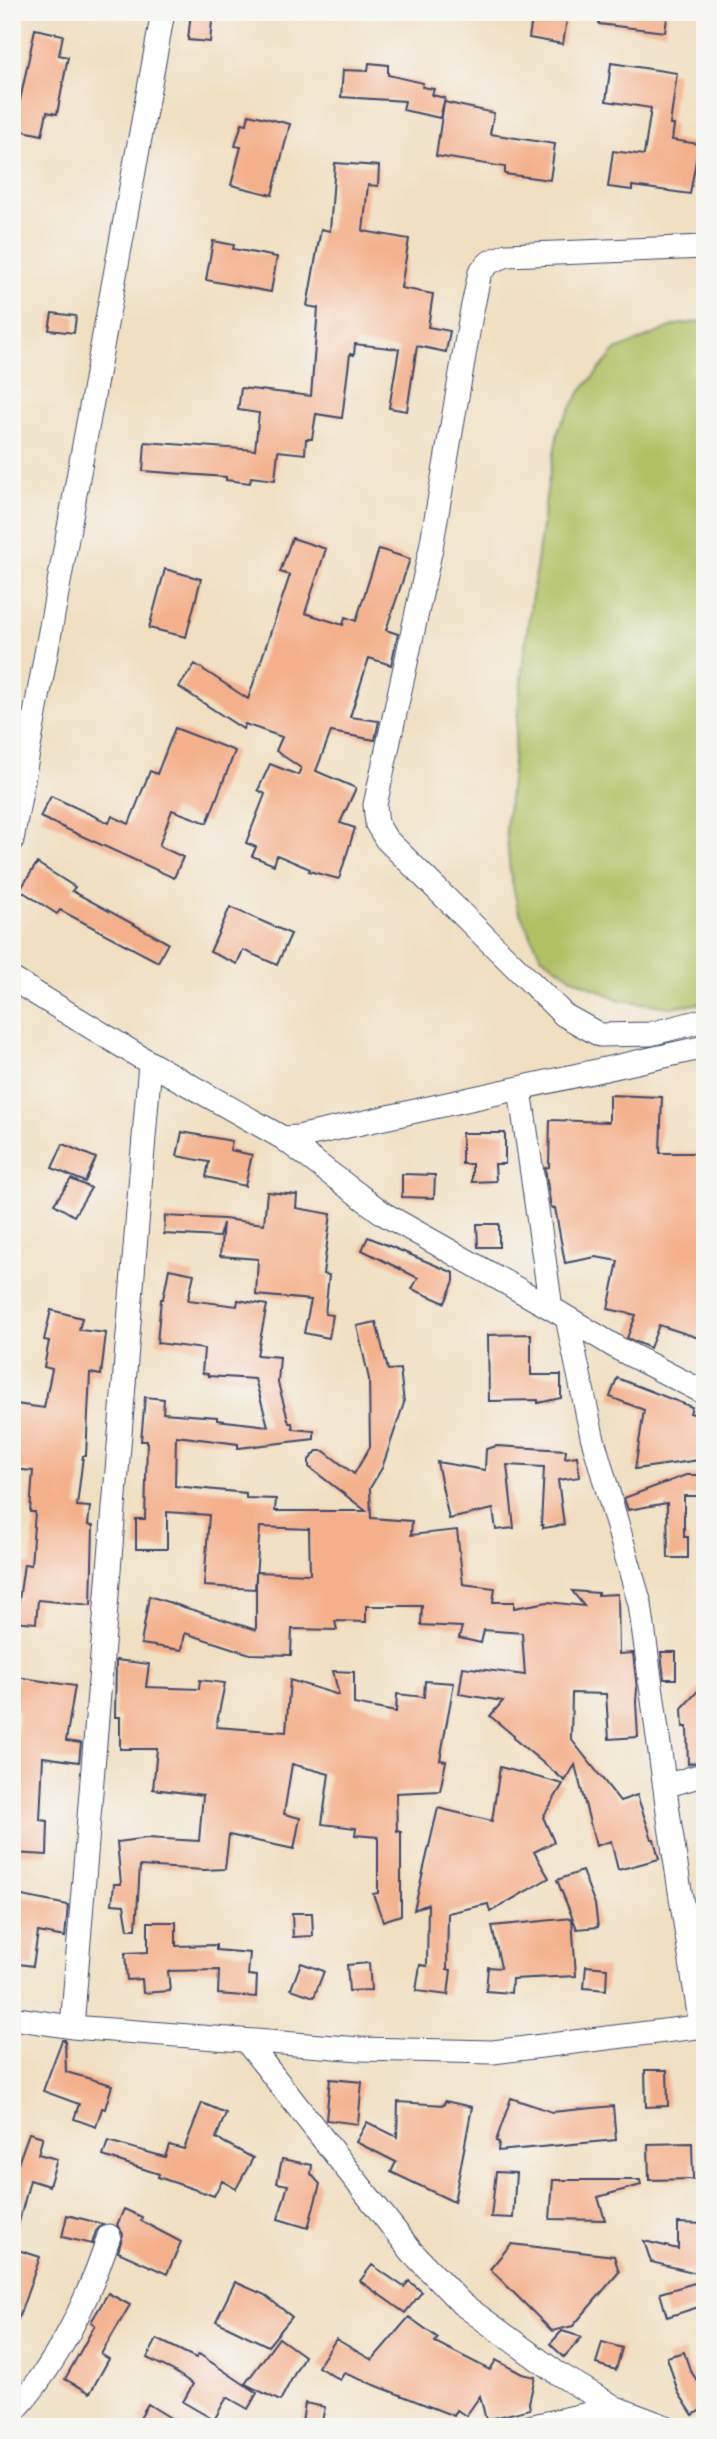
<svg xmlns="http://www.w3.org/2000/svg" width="717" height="2439" viewBox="0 0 717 2439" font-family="'IM FELL French Canon',serif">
	<rect width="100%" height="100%" fill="#f6f6f2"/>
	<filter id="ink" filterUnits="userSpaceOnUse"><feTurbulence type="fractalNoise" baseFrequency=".0143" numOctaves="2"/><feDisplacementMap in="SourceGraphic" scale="14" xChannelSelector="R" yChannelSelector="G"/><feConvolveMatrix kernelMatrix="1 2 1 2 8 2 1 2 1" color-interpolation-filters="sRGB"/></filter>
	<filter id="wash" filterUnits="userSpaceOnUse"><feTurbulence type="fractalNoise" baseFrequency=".00686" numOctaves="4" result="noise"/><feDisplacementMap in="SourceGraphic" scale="28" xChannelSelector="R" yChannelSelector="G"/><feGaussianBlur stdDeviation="1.57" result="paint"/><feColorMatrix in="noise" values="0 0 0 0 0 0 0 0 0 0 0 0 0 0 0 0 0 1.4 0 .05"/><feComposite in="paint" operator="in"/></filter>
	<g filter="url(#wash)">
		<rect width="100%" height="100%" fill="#f0dfc1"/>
		<path fill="#b1c063" stroke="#667860" stroke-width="2" d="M705,321V1003L670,1007L620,1000L572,978L541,956L518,909L510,872L506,829L524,653L548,483L559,427L581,391L616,350L676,325Z"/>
		<g id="blocks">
			<path fill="#f4b08b" d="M191,12H213L210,42L188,40Z
				M533,12H568L563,44L529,38Z
				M600,12H668L665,32L599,24Z
				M35,29L63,35L59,55L68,57L57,114L47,112L42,135L14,129Z
				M369,63L388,65V75L423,83L422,87L434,89L432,95L445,98L440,118L403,110L405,101L341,97L343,70L368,71Z
				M611,63L677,73L670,125H674L672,140L699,144L690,194L632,186V190L608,187L613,151L644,155L651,108L606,101Z
				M444,102L494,113L490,134L555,144L550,180L505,174V167L436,156Z
				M249,114L290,124L272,195L231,185L241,147L235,146L242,123L247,124Z
				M335,163L379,166L378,186L368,185L363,231L409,239L401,288L433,294L428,327L450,331L446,352L417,346L407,411L389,408L399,349L355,344L354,355L350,354L342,418L316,414L312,439H306L305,454L278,451L275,480L251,477L250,483L226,480V477L143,471L145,442L255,450L259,413L238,410L241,388L311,396L318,308L307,306L321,229L330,231Z
				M213,241L234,245L233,249L277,257L271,292L206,280Z
				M52,313L76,316L74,333L49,330Z
				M292,538L326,549L305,613L343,625L345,617L356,621L379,549L410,559L386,630L398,634L391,665L369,658L350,717L379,721L375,740L331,732L316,771L356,788L340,823L355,828L339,879L309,871L310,869L277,855L274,865L252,856L256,847L246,843L265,794L258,790L270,764L298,775L301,768L276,751L282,737L245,724L243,729L179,687L195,664L248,699L290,575L280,572Z
				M165,569L201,579L186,637L149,628Z
				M175,728L235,751L207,823L172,810L159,846L183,857L174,878L40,817L51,796L109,823L112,816L129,824L150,771L157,774Z
				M37,863L75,887L72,891L168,943L158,962L60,910L57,914L20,890Z
				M230,907L291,934L277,965L243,950L237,964L210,952Z
				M609,1095L662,1097L660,1153H705V1340L659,1325L650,1348L627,1338L636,1315L608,1309L618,1261L596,1257L565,1263L555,1208H551L545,1168L549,1167L550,1120L609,1122Z
				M182,1132L232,1141L230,1150L252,1155L245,1186L206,1177L209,1162L177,1156Z
				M462,1133H505V1164H495L496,1181L472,1182V1164H462Z
				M63,1144L96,1158L85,1182L52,1168Z
				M402,1174L435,1175L434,1198L402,1197Z
				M71,1179L91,1188L74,1216L54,1204Z
				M267,1192L297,1195L296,1208L331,1214L323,1274L329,1275L325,1314L333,1315L329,1338L304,1333L311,1300L256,1295L258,1259L220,1256L223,1223L219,1237L164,1234L165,1216L224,1219L264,1224Z
				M477,1224H499V1247H478Z
				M368,1237L454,1273V1281L445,1303L412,1289L418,1278L362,1250Z
				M169,1269L194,1274L188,1300L237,1306L238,1300L267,1305L257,1355L280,1357L278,1383L289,1423H292L293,1429L314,1431V1439L238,1448V1444L176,1436L175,1486L246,1493V1498L276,1499L275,1511H366L309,1467V1460L317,1451H324L354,1474L370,1447L369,1379L357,1326L376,1322L388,1370L400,1369L404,1403L382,1468L370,1488L371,1518L412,1521L411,1535L457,1530L463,1584L495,1588L493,1602H514V1608L548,1602L584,1606L572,1591L598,1593V1595L618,1594L619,1654L633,1653L637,1689L636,1702L638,1737L609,1739L606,1694L572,1693L571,1739L620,1801L637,1795L652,1839H654L659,1859L618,1870L611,1841L596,1846L575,1765L565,1781L513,1738L514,1736L490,1716L503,1701L459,1694L463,1667L525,1675L522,1633L484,1630L481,1643L459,1638L462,1627L421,1625L422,1606H366V1622L335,1621L337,1630L292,1629L291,1655L250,1654L185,1633L182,1650L141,1644L149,1596L256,1630V1572L310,1574L309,1529L260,1527L255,1589L204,1586L209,1515L167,1512V1549H136V1519H145L147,1441H141L145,1397L164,1399L163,1413L217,1417V1420L268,1426L255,1379L208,1376V1374L202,1373L204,1349L157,1343L161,1299H163Z
				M51,1310L82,1318L79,1330L106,1333L101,1375L90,1373L86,1456H83L77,1506L90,1507L88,1525L93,1526L91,1605L38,1600L36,1623L12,1621L13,1599L19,1600L24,1564L31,1565L35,1512H30L33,1471L12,1469V1424L15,1404L44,1408L52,1369L44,1367L49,1341L44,1340Z
				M531,1334V1375H561V1398L538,1403V1400L489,1401L488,1335Z
				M617,1378L692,1407L690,1413L705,1417L699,1460L635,1469L644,1410L610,1397Z
				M497,1446L566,1450L565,1458L577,1456L580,1477L558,1480L564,1525L543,1528V1525H541L544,1467L507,1465L514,1528L496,1530L493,1509L449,1519L437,1462L485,1470L486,1449Z
				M686,1475H703L704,1496H684V1537H688V1558H668L667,1503L628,1510L624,1498Z
				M661,1652H676V1679H664Z
				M116,1660L149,1664L146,1687L199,1689L200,1680L225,1683L216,1727L286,1732L290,1680L339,1695L333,1671L354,1672V1704L396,1712L397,1694L424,1697L425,1681L454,1683L440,1760L446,1761L440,1791L396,1793L397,1831L401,1832V1915L383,1921L373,1894L378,1893V1837L355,1835L356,1828L322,1824L329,1774L292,1764L284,1814L300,1818L294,1849L229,1835L225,1869L204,1870L140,1866L136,1929H128L124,1905L112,1904L114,1884H121L117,1842L147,1838L199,1841L203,1795L153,1789L157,1749H120V1717H115Z
				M17,1677L75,1686L66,1741L81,1743L79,1762L43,1757L40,1820L48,1821L47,1855L12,1853V1775L19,1711L12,1710Z
				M705,1683V1760L688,1764L687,1727H683L682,1708Z
				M500,1767L563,1784L543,1817L554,1842L534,1852L549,1878L490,1912L488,1904L448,1913L447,1969L451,1970L448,1995L416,1991L420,1965L427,1966L428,1904L414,1910L438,1808L492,1821Z
				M582,1871L595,1904L598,1927L577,1929L557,1880Z
				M12,1894L68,1905L65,1937L38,1932L33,1966L12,1963Z
				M292,1913H312L313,1936L293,1937Z
				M572,1918L576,1976L512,1979L511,1993L486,1991L488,1967L501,1968L492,1926Z
				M148,1922H176V1946L216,1945V1950L250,1953L248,1975L257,1976L256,1997L218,1994L219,1970L168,1971L170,1991L143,1993L142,1979L127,1980L125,1953L148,1952Z
				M301,1963L324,1971L314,1997L291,1989Z
				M369,1963L371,1990L349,1991L347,1965Z
				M586,1966L607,1968L606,1990L584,1988Z
				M62,2040H65L66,2072L112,2085L105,2109L102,2108L96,2127L74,2119L79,2104L43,2091Z
				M645,2070H667L668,2106L646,2107Z
				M330,2079L362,2082L358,2124L326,2120Z
				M511,2098L552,2112L613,2106L616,2140L498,2151L499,2142L496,2141Z
				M445,2101L472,2107L454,2202L391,2172L396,2162L356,2142L367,2122L397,2137L398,2102L444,2105Z
				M202,2103L226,2113L216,2138L253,2158L236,2189L222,2181L214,2196L158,2177L159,2174L103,2156L108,2141L165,2157L169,2145L184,2149Z
				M29,2133L43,2137L38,2154L57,2159L49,2186L30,2180L18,2226L12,2225V2180Z
				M692,2143L693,2179L649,2180L648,2144Z
				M282,2159L312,2165L311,2174L320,2184L308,2228L278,2219L288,2185L277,2183Z
				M496,2172L516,2173L513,2218L491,2217Z
				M553,2180H640L641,2185L598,2197L605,2220L550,2219Z
				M124,2209L142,2217L141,2221L181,2242L167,2274L118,2252L123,2234L117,2225Z
				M67,2215L103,2224L96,2231L92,2244L62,2237Z
				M678,2223L705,2224V2275L651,2262L644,2241L678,2249Z
				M511,2244L614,2256L619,2272L573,2326L552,2331L490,2269Z
				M12,2248L40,2257L15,2328L12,2327Z
				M372,2265L404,2287L409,2281L422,2292L405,2313L360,2281Z
				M705,2280V2305L667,2317L660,2293Z
				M235,2282L265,2295L292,2317L268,2346L216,2321Z
				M108,2293L130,2305L101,2354L109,2359L90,2393L65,2379L95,2325L91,2322Z
				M409,2317L438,2338L435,2342L490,2370L496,2360L522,2374L535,2377L529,2403L530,2409L486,2420L480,2396L466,2416L457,2410L454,2416L344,2373L340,2380L318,2367L336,2339L372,2360Z
				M562,2331L582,2337L564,2357L550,2344Z
				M279,2338L304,2356L280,2401L245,2384Z
				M157,2339L196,2358L199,2354L257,2393L248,2409L227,2397L214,2420L183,2402L193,2384L172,2370L147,2358Z
				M602,2342L622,2348L616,2370L596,2364Z
				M684,2352L690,2370L705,2392V2407L693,2415L678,2392L667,2357Z
				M305,2403L325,2407L321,2426L302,2422Z
				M148,2404L185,2427H150L139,2419Z"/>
		</g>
	</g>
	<g filter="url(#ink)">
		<use href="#blocks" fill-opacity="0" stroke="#3b496d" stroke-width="2"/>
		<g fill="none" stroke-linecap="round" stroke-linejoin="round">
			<defs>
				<path id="minor" d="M705,247L507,255L490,262L480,272L471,315L431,548L375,805L377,824L386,839L564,1015L600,1035L650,1034L705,1020
					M12,840L163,12
					M12,979L150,1063L283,1138L298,1137L705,1047
					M520,1089L551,1308
					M283,1138L384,1214L551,1308L619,1349L705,1393
					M567,1318L592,1436L640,1604L670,1826L701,2027
					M665,1786L705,1774
					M12,2018L72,2027L360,2049L493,2052L705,2026
					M72,2027L150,1063
					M246,2041L412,2252L462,2304L557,2373L616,2408L666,2427
					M12,2413C59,2364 88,2300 109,2236
					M529,2427L616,2408"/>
			</defs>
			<use href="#minor" stroke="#3b496d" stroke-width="25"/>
			<use href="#minor" stroke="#fff" stroke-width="23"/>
		</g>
	</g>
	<rect width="717" height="2439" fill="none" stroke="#f6f6f2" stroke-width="42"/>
</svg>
